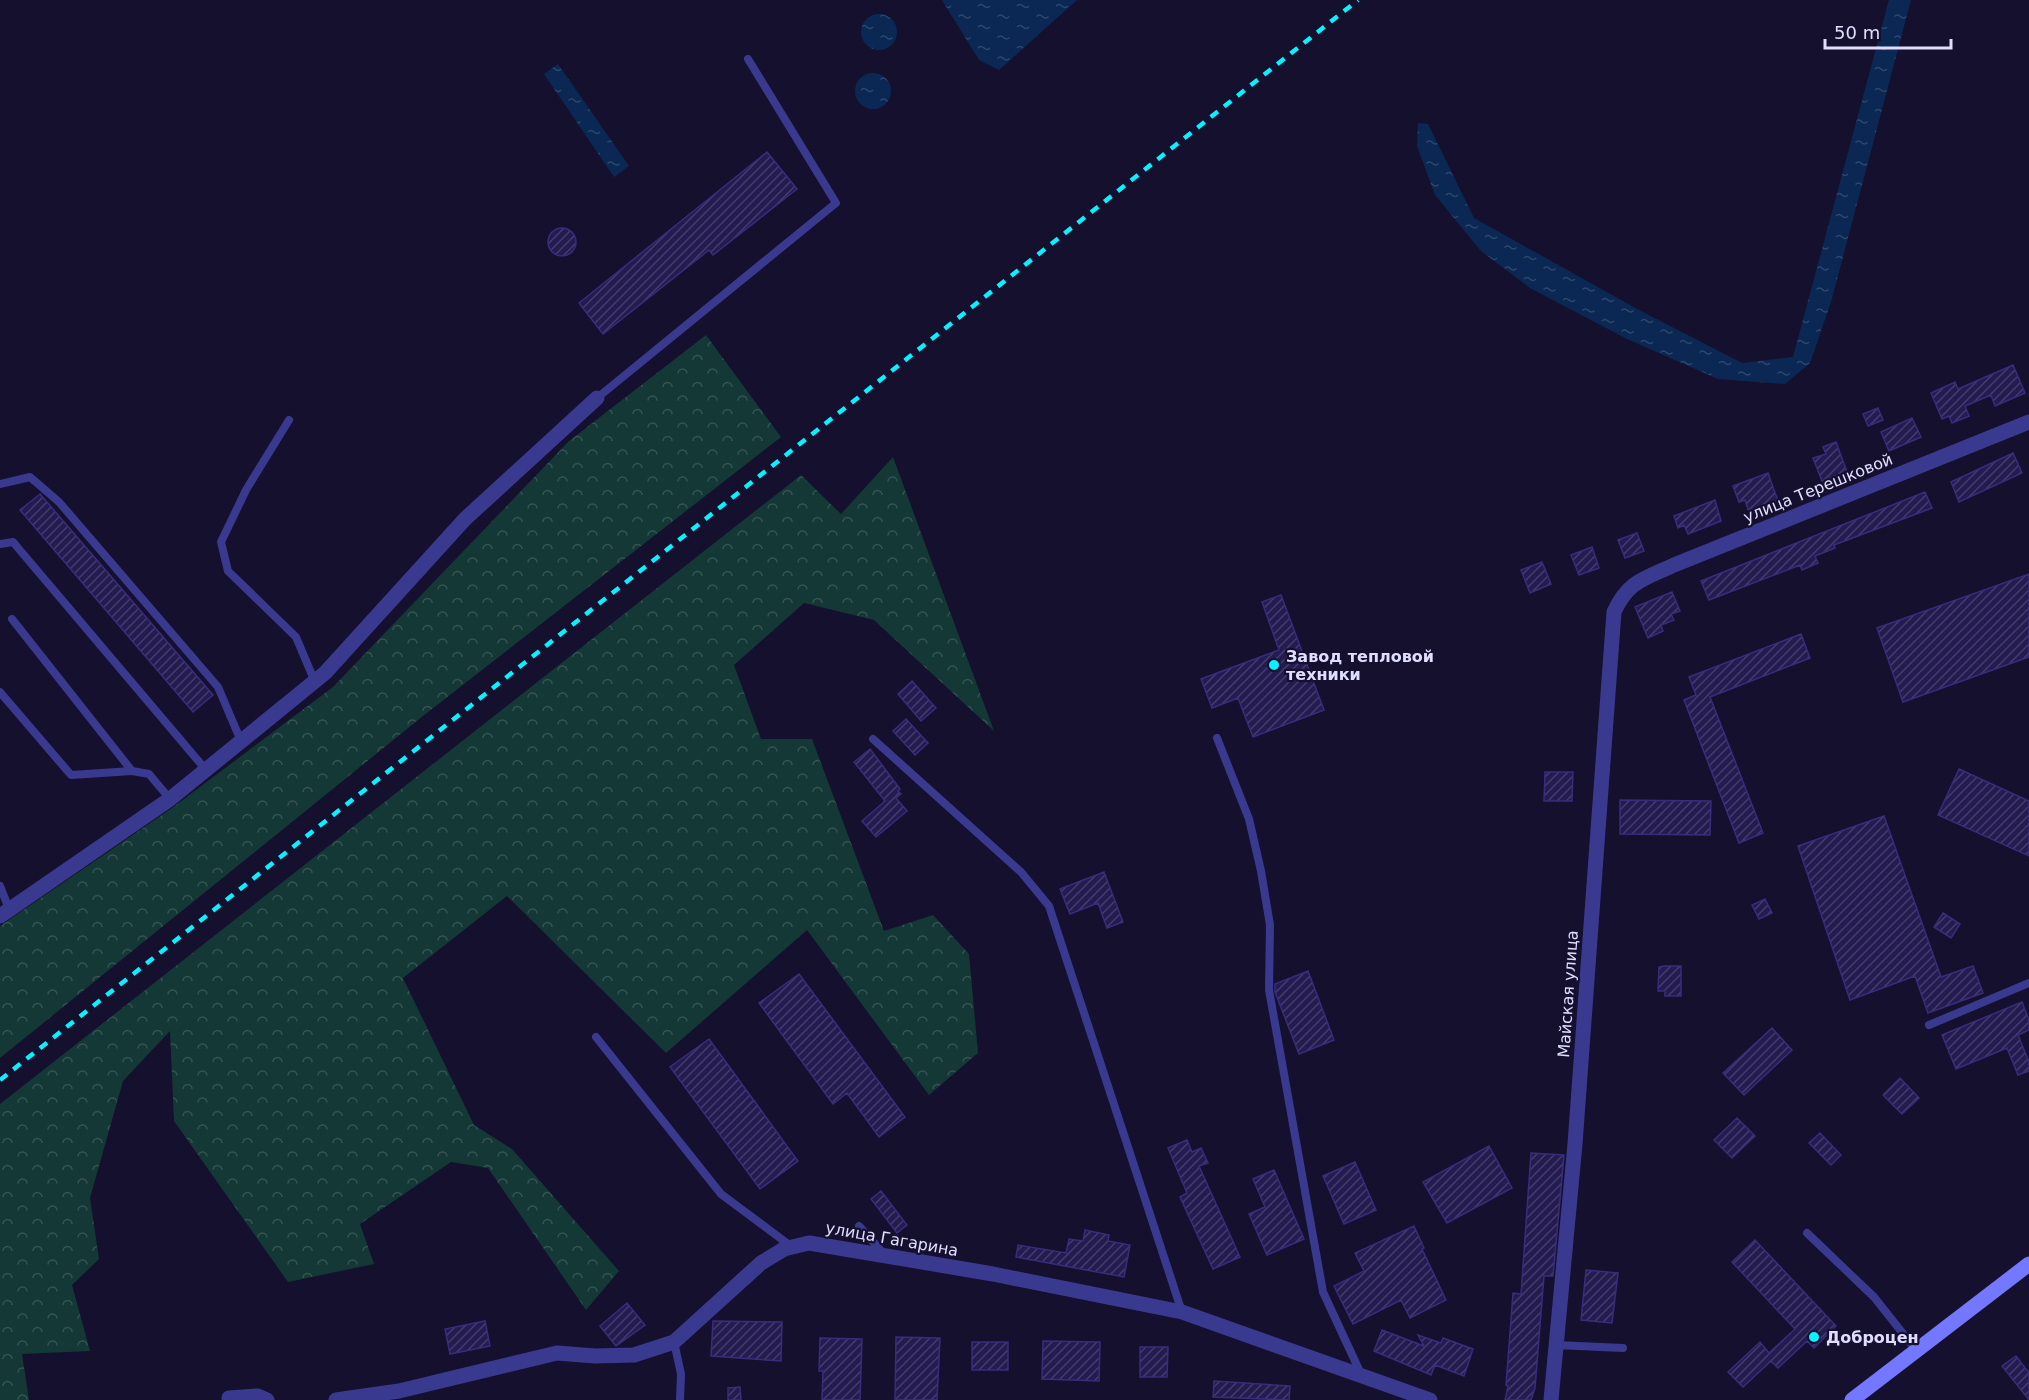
<svg xmlns="http://www.w3.org/2000/svg" width="2029" height="1400" viewBox="0 0 2029 1400" font-family="'DejaVu Sans',sans-serif">
	<defs>
		<pattern id="forest-crowns" width="20" height="18" patternUnits="userSpaceOnUse" patternTransform="scale(1.5)"><rect width="20" height="18" fill="#133835"/><path d="M2 6a3 3 0 1 1 6 0M12 15a3 3 0 1 1 6 0" fill="none" stroke="#355453"/></pattern>
		<pattern id="water-ripples" width="26" height="14" patternUnits="userSpaceOnUse" patternTransform="scale(1.5)"><rect width="26" height="14" fill="#0a2853"/><path d="M2 4q2-2 4 0t4 0M15 11q2-2 4 0t4 0" fill="none" stroke="#2d476d"/></pattern>
		<pattern id="building-hatch" width="6" height="6" patternUnits="userSpaceOnUse" patternTransform="scale(1.5)"><rect width="6" height="6" fill="#241b50"/><path d="M-1 1l2-2M0 6l6-6M5 7l2-2" fill="none" stroke="#443c6a"/></pattern>
	</defs>
	<rect width="100%" height="100%" fill="#14102e"/>
	<path fill="url(#forest-crowns)" d="M706,335L781,437L423,716L0,1058V926L172,808L333,687L569,441Z
		M893,457L994,731L874,620L804,603L734,665L761,739H812L884,931L933,915L969,954L978,1053L929,1095L807,930L666,1053L507,896L403,978L474,1125L512,1149L619,1271L586,1310L488,1168L451,1162L360,1224L374,1264L288,1282L174,1121L170,1031L123,1081L90,1198L99,1259L72,1285L90,1351L22,1354L29,1400H0V1104L801,475L841,514Z"/>
	<path fill="url(#water-ripples)" d="M942,0H1077L999,70L979,60Z
		M1889,0H1911L1831,302L1810,363L1785,384L1718,379L1627,339L1530,288L1481,251L1435,195L1417,146L1418,123L1428,124L1474,218L1639,310L1742,363L1793,357Z
		M861 32a18 18 0 1 1 36 0a18 18 0 1 1-36 0Z
		M558,64L629,166L614,177L544,74Z
		M855 91a18 18 0 1 1 36 0a18 18 0 1 1-36 0Z"/>
	<path fill="url(#building-hatch)" stroke="#392c7d" stroke-width="1.5" d="M767,152L797,189L713,255L709,250L603,334L579,303Z
		M548 242a14 14 0 1 1 28 0a14 14 0 1 1-28 0Z
		M2013,365L2025,393L1995,406L1991,395L1965,406L1969,416L1952,423L1949,416L1942,419L1931,393L1955,382L1958,389Z
		M1878,408L1883,420L1868,426L1863,414Z
		M1912,418L1921,437L1889,451L1881,432Z
		M1836,442L1847,472L1822,481L1813,458L1826,454L1823,447Z
		M2013,453L2022,473L1959,502L1951,482Z
		M1768,473L1778,501L1749,512L1745,500L1739,502L1733,486Z
		M1925,492L1932,508L1834,545L1835,548L1815,556L1818,563L1802,570L1800,565L1709,600L1701,581Z
		M40,494L213,695L193,712L20,510Z
		M1715,500L1721,521L1688,534L1684,525L1678,528L1674,516Z
		M1637,533L1644,551L1625,558L1618,540Z
		M1592,547L1599,568L1579,575L1571,555Z
		M1542,562L1551,584L1530,593L1521,570Z
		M2029,574V657L1903,702L1877,628Z
		M1672,592L1680,611L1671,614L1674,620L1661,625L1663,631L1648,638L1635,607Z
		M1281,595L1324,710L1253,737L1238,698L1212,708L1201,679L1279,650L1262,602Z
		M1801,634L1810,658L1710,697L1763,833L1739,843L1684,700L1696,695L1689,677Z
		M912,681L936,708L921,721L898,694Z
		M906,719L928,743L915,755L893,731Z
		M870,749L900,789L898,791L901,794L896,798L907,811L876,837L862,821L885,801L854,762Z
		M1959,769L2029,801V856L1938,815Z
		M1545,772H1573L1572,801H1544Z
		M1620,800L1711,801L1710,835L1620,834Z
		M1884,816L1941,977L1973,966L1983,993L1928,1013L1915,976L1850,1000L1798,846Z
		M1104,872L1123,922L1107,928L1098,903L1070,914L1060,889Z
		M1765,899L1772,913L1759,919L1752,905Z
		M1943,913L1960,924L1951,938L1934,927Z
		M1664,966H1681V996H1665V991H1658L1659,967Z
		M1308,971L1334,1040L1299,1054L1275,992V984Z
		M799,974L905,1117L879,1137L847,1093L833,1104L759,1003Z
		M2022,1002L2029,1020V1030L2018,1035L2029,1062V1071L2018,1075L2007,1048L1956,1069L1942,1035Z
		M1772,1028L1792,1050L1744,1095L1723,1073Z
		M709,1039L798,1161L760,1189L670,1067Z
		M1900,1078L1919,1098L1902,1114L1883,1095Z
		M1737,1118L1755,1136L1732,1158L1714,1140Z
		M1820,1133L1841,1155L1831,1165L1809,1143Z
		M1187,1140L1192,1152L1201,1148L1208,1163L1199,1166L1240,1257L1213,1269L1180,1197L1187,1193L1168,1148Z
		M1489,1146L1512,1188L1447,1223L1423,1182Z
		M1531,1153L1564,1155L1553,1276H1544L1535,1388L1531,1400H1505L1508,1386L1506,1385L1513,1293L1521,1294Z
		M1355,1162L1376,1210L1344,1224L1323,1176Z
		M1274,1170L1304,1239L1267,1255L1249,1214L1265,1207L1253,1179Z
		M881,1191L907,1225L897,1233L871,1199Z
		M1414,1226L1424,1248L1422,1249L1446,1300L1410,1318L1401,1300L1353,1324L1334,1286L1364,1271L1355,1253Z
		M1085,1230L1109,1235L1108,1241L1130,1245L1124,1277L1016,1257L1018,1245L1066,1253L1069,1239L1083,1241Z
		M1755,1240L1836,1326L1814,1348L1807,1341L1778,1368L1771,1361L1743,1387L1728,1372L1760,1342L1769,1353L1795,1329L1732,1262Z
		M1586,1270L1618,1273L1612,1323L1581,1320Z
		M627,1303L645,1325L616,1346L600,1326Z
		M485,1321L490,1346L450,1354L445,1329Z
		M713,1321L782,1322L781,1361L711,1356Z
		M1382,1330L1424,1346L1418,1335L1441,1343L1443,1338L1473,1349L1464,1376L1435,1365L1431,1375L1374,1351Z
		M896,1337L940,1338L937,1400H895Z
		M820,1338L862,1339L860,1400H822L823,1371H819Z
		M1043,1341L1100,1342L1099,1381L1042,1379Z
		M972,1342H1008V1370H972Z
		M1140,1347H1168L1167,1377H1140Z
		M2016,1356L2029,1373V1400L2002,1366Z
		M1214,1381L1290,1386L1289,1400L1213,1397Z
		M740,1387L741,1400H728V1388Z"/>
	<g fill="none" stroke-linecap="round" stroke-linejoin="round">
		<path stroke="#393a8f" stroke-width="8" d="M597,398L836,203L748,59
			M289,420L246,490L221,542L228,571L296,637L315,682
			M0,484L30,477L59,502L218,687L241,741
			M0,544L13,542L206,770
			M12,619L132,771
			M0,692L71,775L132,771L149,774L170,799
			M1217,738L1249,819L1261,871L1270,925L1269,990L1323,1292L1361,1374
			M873,739L1021,872L1049,906L1182,1312
			M0,886L9,909
			M1929,1025L2029,983
			M596,1037L721,1194L792,1247
			M859,1226L884,1254
			M1807,1233L1874,1297L1916,1350
			M674,1342L681,1374L680,1400
			M1556,1345L1623,1348"/>
		<path stroke="#393a8f" stroke-width="15" d="M0,916L170,799L325,673L465,519L597,398
			M229,1398L258,1396L267,1400
			M336,1400L399,1391L557,1353L595,1356L634,1355L674,1342L761,1263L784,1249L809,1243L993,1274L1182,1312L1430,1400
			M1551,1400L1575,1144L1614,612C1628,581 1644,579 1674,565L2029,422"/>
		<path stroke="#7477ff" stroke-width="15" d="M1852,1400L2029,1264"/>
		<path stroke="#09f1ff" stroke-width="4.5" stroke-dasharray="9 8" stroke-linecap="butt" d="M0,1080L1358,0"/>
	</g>
	<g fill="#09f1ff" stroke="#14102e" stroke-width="2">
		<circle cx="1274" cy="665" r="6"/>
		<circle cx="1814" cy="1337" r="6"/>
	</g>
	<g text-anchor="middle" dominant-baseline="central" stroke-width="4.5" stroke-linejoin="round" paint-order="stroke">
		<g font-size="16" fill="#e0ddff" stroke="#14102e">
			<text transform="translate(1818 488) rotate(-22)">улица Терешковой</text>
			<text transform="translate(1568 994) rotate(-86)">Майская улица</text>
			<text transform="translate(892 1239) rotate(10)">улица Гагарина</text>
		</g>
		<g font-size="16" font-weight="bold" fill="#e0ddff" stroke="#14102e" text-anchor="start">
			<text x="1286" y="656">Завод тепловой<tspan x="1286" dy="18">техники</tspan></text>
			<text x="1826" y="1337">Доброцен</text>
		</g>
	</g>
	<path d="M1825 39v9h126v-9" fill="none" stroke="#e0ddff" stroke-width="3"/>
	<text x="1834" y="39" font-size="18" fill="#e0ddff" stroke="#14102e" stroke-width="4.5" paint-order="stroke">50 m</text>
</svg>
